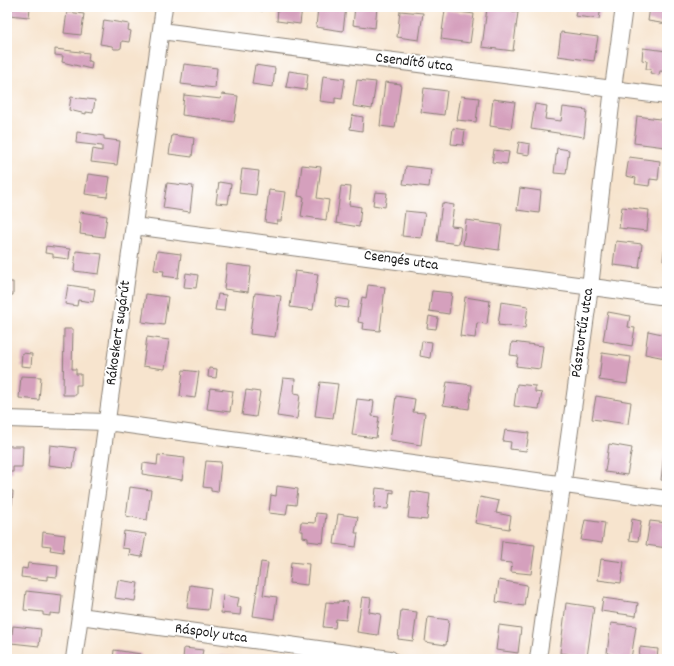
<svg xmlns="http://www.w3.org/2000/svg" width="674" height="666" viewBox="0 0 674 666" font-family="Dekko,sans-serif">
	<rect width="100%" height="100%" fill="#fff"/>
	<filter id="ink" filterUnits="userSpaceOnUse"><feTurbulence type="fractalNoise" baseFrequency=".025" numOctaves="2"/><feDisplacementMap in="SourceGraphic" scale="8" xChannelSelector="R" yChannelSelector="G"/><feConvolveMatrix kernelMatrix="1 2 1 2 8 2 1 2 1" color-interpolation-filters="sRGB"/></filter>
	<filter id="wash" filterUnits="userSpaceOnUse"><feTurbulence type="fractalNoise" baseFrequency=".012" numOctaves="4" result="noise"/><feDisplacementMap in="SourceGraphic" scale="16" xChannelSelector="R" yChannelSelector="G"/><feGaussianBlur stdDeviation="0.9" result="paint"/><feColorMatrix in="noise" values="0 0 0 0 0 0 0 0 0 0 0 0 0 0 0 0 0 1.4 0 .05"/><feComposite in="paint" operator="in"/></filter>
	<g filter="url(#wash)">
		<rect width="100%" height="100%" fill="#f7e4ce"/>
		<g id="blocks">
			<path fill="#d5a0bd" d="M15,7L30,8L29,17L8,15L7,19V8L15,9Z
				M249,7H263V11L249,9Z
				M278,7H302L300,24L277,21Z
				M318,7H346L343,31L316,27Z
				M355,7H377L375,28L353,25Z
				M577,7H601L599,19L575,16Z
				M650,7H667V24L648,21Z
				M487,8L518,12L513,51L482,47Z
				M445,10L474,14L470,43L441,39Z
				M400,11L423,13L419,40L397,37Z
				M67,12L84,14L81,35L64,33Z
				M104,20L129,24L128,30L131,31L129,42L122,41L121,48L119,49H114L112,46L100,44Z
				M561,32L598,37L594,61L558,56Z
				M643,48L667,51V72L660,71L659,75L650,73L651,69H646L647,61L642,60Z
				M55,49L89,53L88,61L92,62L91,69L62,62L63,56L55,55Z
				M184,64L217,68L215,88L181,84Z
				M255,65L275,68L273,87L252,84Z
				M289,71L308,74L306,90L286,87Z
				M323,76L345,79L342,99L335,98V103L320,101Z
				M357,80L376,82L372,109L353,106Z
				M385,82L401,84L395,128L380,126Z
				M424,88L447,91L444,115L421,112Z
				M222,94L238,96L234,122L182,115L184,95L221,99Z
				M461,96L479,98L476,122L457,120Z
				M71,97L95,100L93,113L86,112V114L69,110Z
				M493,99L515,102L511,129L490,126Z
				M535,104L547,106L545,119L561,121L563,107L587,110L584,137L531,129Z
				M352,115L363,117L362,131L350,129Z
				M637,116L667,120L665,147L634,143Z
				M453,128L465,130L463,145L451,144Z
				M77,132L104,136V139L120,141L117,165L91,162L93,149L102,151V146L76,143Z
				M172,135L194,138L192,157L169,154Z
				M519,142L530,144L529,155L517,153Z
				M557,148L569,150L566,174L554,173Z
				M494,150L509,152L507,164L492,162Z
				M629,157L660,161L658,180L650,179L649,186L635,184L636,178L626,176Z
				M302,165L321,167L317,198L329,200L326,220L301,216L304,197L298,196Z
				M406,166L431,169L429,187L403,184Z
				M242,169L259,171L256,195L239,193Z
				M88,174L110,177L107,197L85,194Z
				M219,182L231,184L228,204L216,203Z
				M167,183L193,186L190,212L163,208Z
				M341,186L351,187L349,205L361,207L359,227L336,223Z
				M520,188L541,191L539,213L517,210Z
				M269,190L285,192L281,221H277V224L265,222Z
				M375,192L387,193L385,207L373,205Z
				M442,203L454,205L451,226L461,227L459,244L437,241Z
				M622,207L649,210L647,231L619,228Z
				M405,211L425,213L421,238L402,236Z
				M80,212L107,216L104,237L80,234L81,223L79,222Z
				M466,220L502,225L499,250L463,245Z
				M616,241L642,244L639,268L613,265Z
				M665,245H667V261L663,260Z
				M46,246L70,249L69,259L53,257V254L45,253Z
				M76,251L102,254L99,274L74,271Z
				M157,251L181,254L178,278L163,276L164,271L154,270Z
				M227,264L251,267L248,292L224,289Z
				M295,271L318,274L313,310L290,307Z
				M186,273L198,275L196,288L184,287Z
				M7,282H13V295H7Z
				M68,285L95,289L93,302L78,300L77,306L65,304Z
				M368,285L385,287L380,331L362,329L363,323L358,322L362,297L366,298Z
				M432,291L452,293L449,314L429,311Z
				M255,293L281,296L275,337L250,334Z
				M146,294L168,297L164,325L142,322Z
				M218,294L226,295L224,311L215,310Z
				M465,297L490,301L487,324L477,323L475,338L460,336Z
				M336,298L349,300L348,308L335,306Z
				M501,302L528,306L525,328L498,325Z
				M608,312L630,316L628,327L635,328L632,346L603,341Z
				M429,316L438,318L436,329L427,328Z
				M64,329H73L72,369H76V374H81V385H76V395H63Z
				M648,331L667,335L665,358L645,354Z
				M147,337L169,340L165,369L143,366Z
				M422,341L432,342L430,358L420,356Z
				M512,342L543,346L540,369L516,366L518,356L510,355Z
				M22,353L32,354L31,367L21,366Z
				M602,353L631,357L627,384L599,380Z
				M209,368L217,369L216,378L208,377Z
				M183,370L199,372L195,398L180,396Z
				M21,376L41,377L39,400L19,398Z
				M283,378L295,379L294,393L300,394L297,419L277,416Z
				M320,382L338,384L333,418L315,416Z
				M447,382L472,385L469,409L443,405Z
				M517,384L535,386V392L542,393L539,409L514,406Z
				M210,388L233,391L230,412L207,409Z
				M246,390L260,392L256,417L242,415Z
				M396,396L415,399L413,412L425,413L421,445L390,440Z
				M596,396L631,402L628,424L592,419Z
				M357,399L374,401L372,416L379,417L376,438L352,435Z
				M505,430L529,433L526,451L510,449L511,442L503,441Z
				M609,444L632,448L627,475L605,472Z
				M50,445L76,448L73,468L48,465Z
				M7,446H23L22,467H13V472H7Z
				M664,454H667V481L661,480Z
				M158,455L185,458L182,480L142,474L143,463L157,465Z
				M206,461L221,462L218,492L211,491V488L203,487Z
				M277,486L298,489L296,505L288,504L286,515L269,513L271,495L276,496Z
				M130,487L151,490L147,520L126,516Z
				M376,488L394,490V493L390,492L388,509L374,508Z
				M7,490L13,491L12,505L7,504Z
				M411,491L430,494L427,520L408,518Z
				M480,497L499,501L496,513L511,516L509,529L475,523Z
				M316,513L326,514L323,543L308,541V538L303,537V531H300L301,522L315,523Z
				M338,514L358,517L355,533H358L356,547L334,544Z
				M632,519L641,521L638,541L629,540Z
				M585,520L605,523L602,543L581,540Z
				M650,521L667,523V548L646,545Z
				M124,531L146,534L142,557L129,555L130,549L122,548Z
				M43,532L65,535L63,552L50,550L51,546L42,545Z
				M502,541L535,545L531,574L511,572L512,563L500,562Z
				M601,559L624,562L621,583L598,580Z
				M261,562L268,563L263,595L277,597L274,619L253,616Z
				M291,562L309,564L307,585L289,583Z
				M28,563L58,566L57,577L47,576V580L21,577L22,568L27,569Z
				M118,580L138,583L135,601L115,598Z
				M499,580L527,585L524,606L496,602Z
				M190,585L211,588L208,610L187,608Z
				M26,591L62,595L60,614L50,613V616L43,615V612L24,610Z
				M223,595L239,598L237,607H241L240,615L221,613Z
				M362,597L371,598L369,612L381,614L378,635L357,632Z
				M603,598L638,603L636,616L601,611Z
				M338,601L348,602L346,620L336,619L335,628L323,627L326,602L338,603Z
				M566,603L594,607L587,657L560,653Z
				M401,610L417,612L413,641L398,639Z
				M428,617L449,620L446,645L425,642Z
				M611,623L636,626L631,659H624L607,653Z
				M499,625L521,628L518,653L496,650Z
				M13,626L41,629L39,646L11,643Z
				M640,647L658,649L657,659H639Z
				M184,648L203,650L201,659H183Z
				M114,650L141,654L140,659H113Z
				M217,655L237,657L236,659H217Z"/>
		</g>
	</g>
	<g filter="url(#ink)">
		<use href="#blocks" fill-opacity="0" stroke="#8a8075" stroke-width="1"/>
		<g fill="none" stroke-linecap="round" stroke-linejoin="round">
			<defs>
				<path id="minor" d="M161,31L667,96
					M134,226L667,297
					M7,419L107,422L667,499
					M80,616L390,659
					M74,659L164,7
					M538,659L590,287L613,88L624,7"/>
			</defs>
			<use href="#minor" stroke="#8a8075" stroke-width="18"/>
			<use href="#minor" stroke="#fff" stroke-width="16"/>
		</g>
	</g>
	<g text-anchor="middle" dominant-baseline="central" stroke-width="3.5" stroke-linejoin="round" paint-order="stroke">
		<g font-size="15" fill="#1c1c1c" stroke="#fff">
			<text transform="translate(414 63) rotate(7)">Csendítő utca</text>
			<text transform="translate(401 261) rotate(8)">Csengés utca</text>
			<text transform="translate(119 333) rotate(-82)">Rákoskert sugárút</text>
			<text transform="translate(583 333) rotate(-82)">Pásztortűz utca</text>
			<text transform="translate(211 634) rotate(8)">Ráspoly utca</text>
		</g>
	</g>
	<rect width="674" height="666" fill="none" stroke="#fff" stroke-width="24"/>
</svg>
